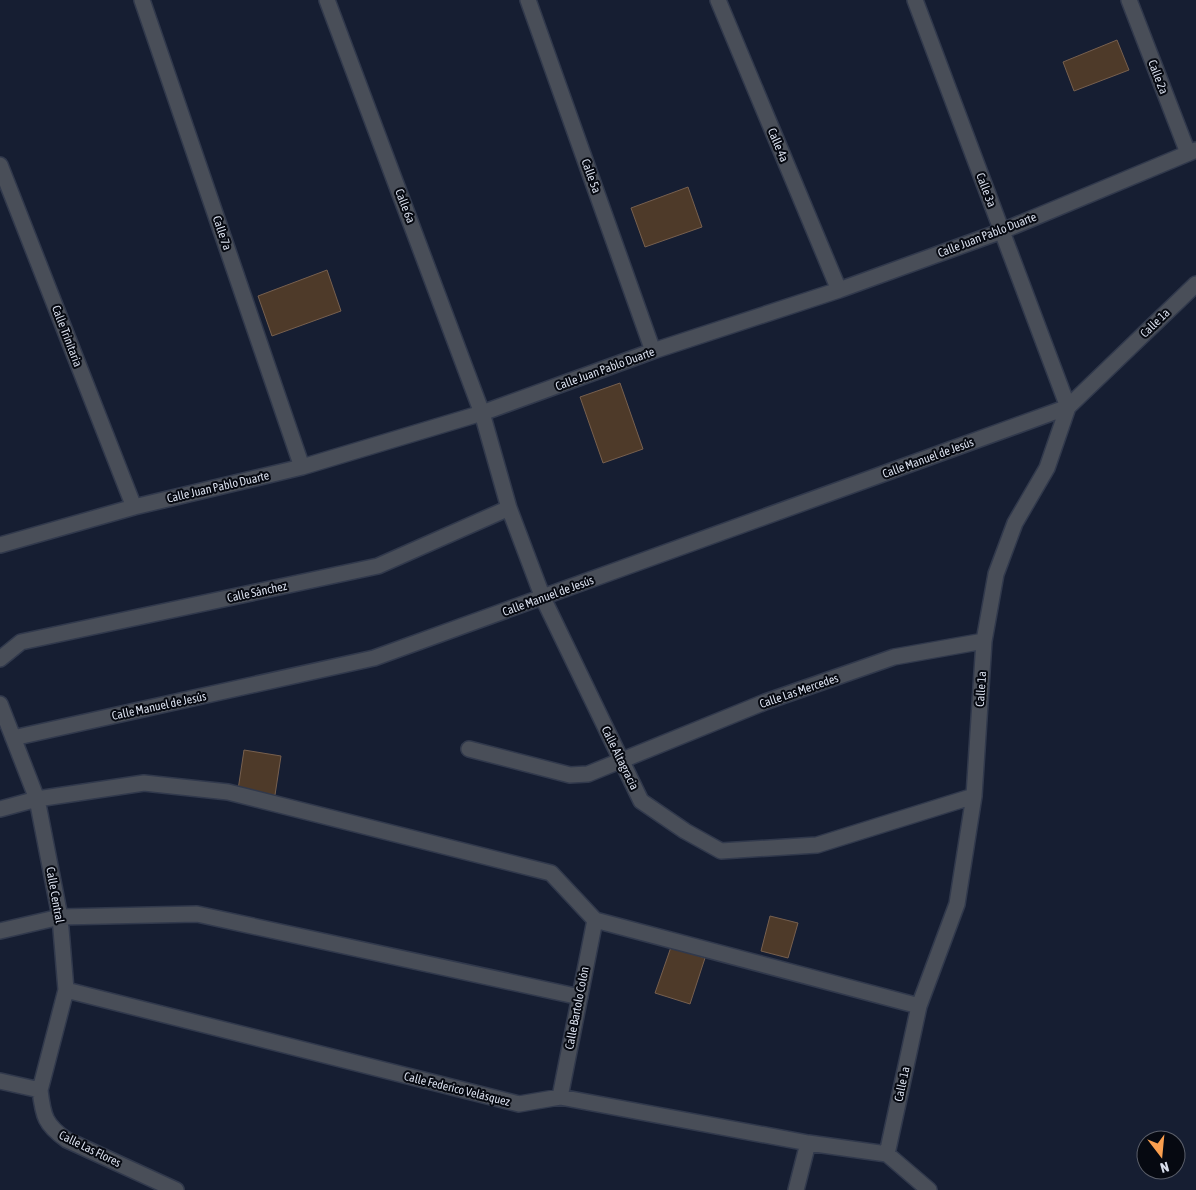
<svg xmlns="http://www.w3.org/2000/svg" width="1196" height="1190" viewBox="0 0 1196 1190" font-family="'Asap Condensed',sans-serif">
	<rect width="100%" height="100%" fill="#161e32"/>
	<path fill="#4e3a29" stroke="#77604f" d="M1117,40L1129,70L1074,91L1063,62Z
		M688,187L702,227L645,247L631,208Z
		M327,270L341,311L272,336L258,296Z
		M620,383L643,449L603,463L580,397Z
		M244,750L281,756L275,795L238,790Z
		M770,916L798,923L788,958L761,951Z
		M671,947L705,958L690,1004L655,993Z"/>
	<g fill="none" stroke-linecap="round" stroke-linejoin="round">
		<defs>
			<path id="street" d="M142,0L302,467
				M327,0L482,413L509,508L543,598L641,801L685,831L721,851L817,845L974,796
				M528,0L653,351
				M718,0L839,290
				M1129,0L1188,153
				M0,165L134,507
				M0,545L134,507L302,467L482,413L653,351L839,290L1002,231L1196,150
				M0,659L21,642L378,566L509,508
				M0,704L37,799L60,917L66,990L40,1090
				M13,738L374,658L1068,407L915,0
				M469,749L570,775L588,774L765,702L894,657L984,641
				M0,809L37,799L144,783L228,792L551,873L595,920L919,1006
				M0,931L60,917L197,914L580,997
				M66,990L519,1104L560,1097L808,1143L887,1154L929,1190
				M0,1081L40,1090C43,1116 45,1125 67,1140L176,1190
				M560,1097L595,920
				M887,1154L919,1006L957,904L974,796L984,641L996,574L1015,523L1047,468L1068,407L1196,284
				M796,1190L808,1143"/>
		</defs>
		<use href="#street" stroke="#31394c" stroke-width="18"/>
		<use href="#street" stroke="#494e58" stroke-width="15"/>
	</g>
	<g text-anchor="middle" dominant-baseline="central" stroke-width="4" stroke-linejoin="round" paint-order="stroke">
		<g font-size="12" fill="#d8deec" stroke="#060911">
			<text transform="translate(1158 77) rotate(69)">Calle 2a</text>
			<text transform="translate(778 145) rotate(67)">Calle 4a</text>
			<text transform="translate(591 176) rotate(70)">Calle 5a</text>
			<text transform="translate(986 190) rotate(69)">Calle 3a</text>
			<text transform="translate(405 206) rotate(69)">Calle 6a</text>
			<text transform="translate(222 233) rotate(71)">Calle 7a</text>
			<text transform="translate(987 235) rotate(-21)">Calle Juan Pablo Duarte</text>
			<text transform="translate(1155 323) rotate(-44)">Calle 1a</text>
			<text transform="translate(67 336) rotate(69)">Calle Trinitaria</text>
			<text transform="translate(605 369) rotate(-20)">Calle Juan Pablo Duarte</text>
			<text transform="translate(928 458) rotate(-20)">Calle Manuel de Jesús</text>
			<text transform="translate(218 487) rotate(-13)">Calle Juan Pablo Duarte</text>
			<text transform="translate(257 592) rotate(-12)">Calle Sánchez</text>
			<text transform="translate(548 596) rotate(-20)">Calle Manuel de Jesús</text>
			<text transform="translate(981 689) rotate(-86)">Calle 1a</text>
			<text transform="translate(799 691) rotate(-19)">Calle Las Mercedes</text>
			<text transform="translate(159 706) rotate(-12)">Calle Manuel de Jesús</text>
			<text transform="translate(620 758) rotate(64)">Calle Altagracia</text>
			<text transform="translate(55 895) rotate(80)">Calle Central</text>
			<text transform="translate(577 1008) rotate(-79)">Calle Bartolo Colón</text>
			<text transform="translate(902 1084) rotate(-78)">Calle 1a</text>
			<text transform="translate(457 1089) rotate(14)">Calle Federico Velásquez</text>
			<text transform="translate(90 1149) rotate(26)">Calle Las Flores</text>
		</g>
	</g>
	<g transform="translate(1161 1155) rotate(164)"><circle r="24" fill="#060911" stroke="#5a5e69"/>
	<path d="M0-4L9 19L0 12L-9 19Z" fill="#fa9f4f"/>
	<text y="-8" font-size="14" font-weight="bold" text-anchor="middle" fill="#d8deec">N</text>
	</g>
</svg>
